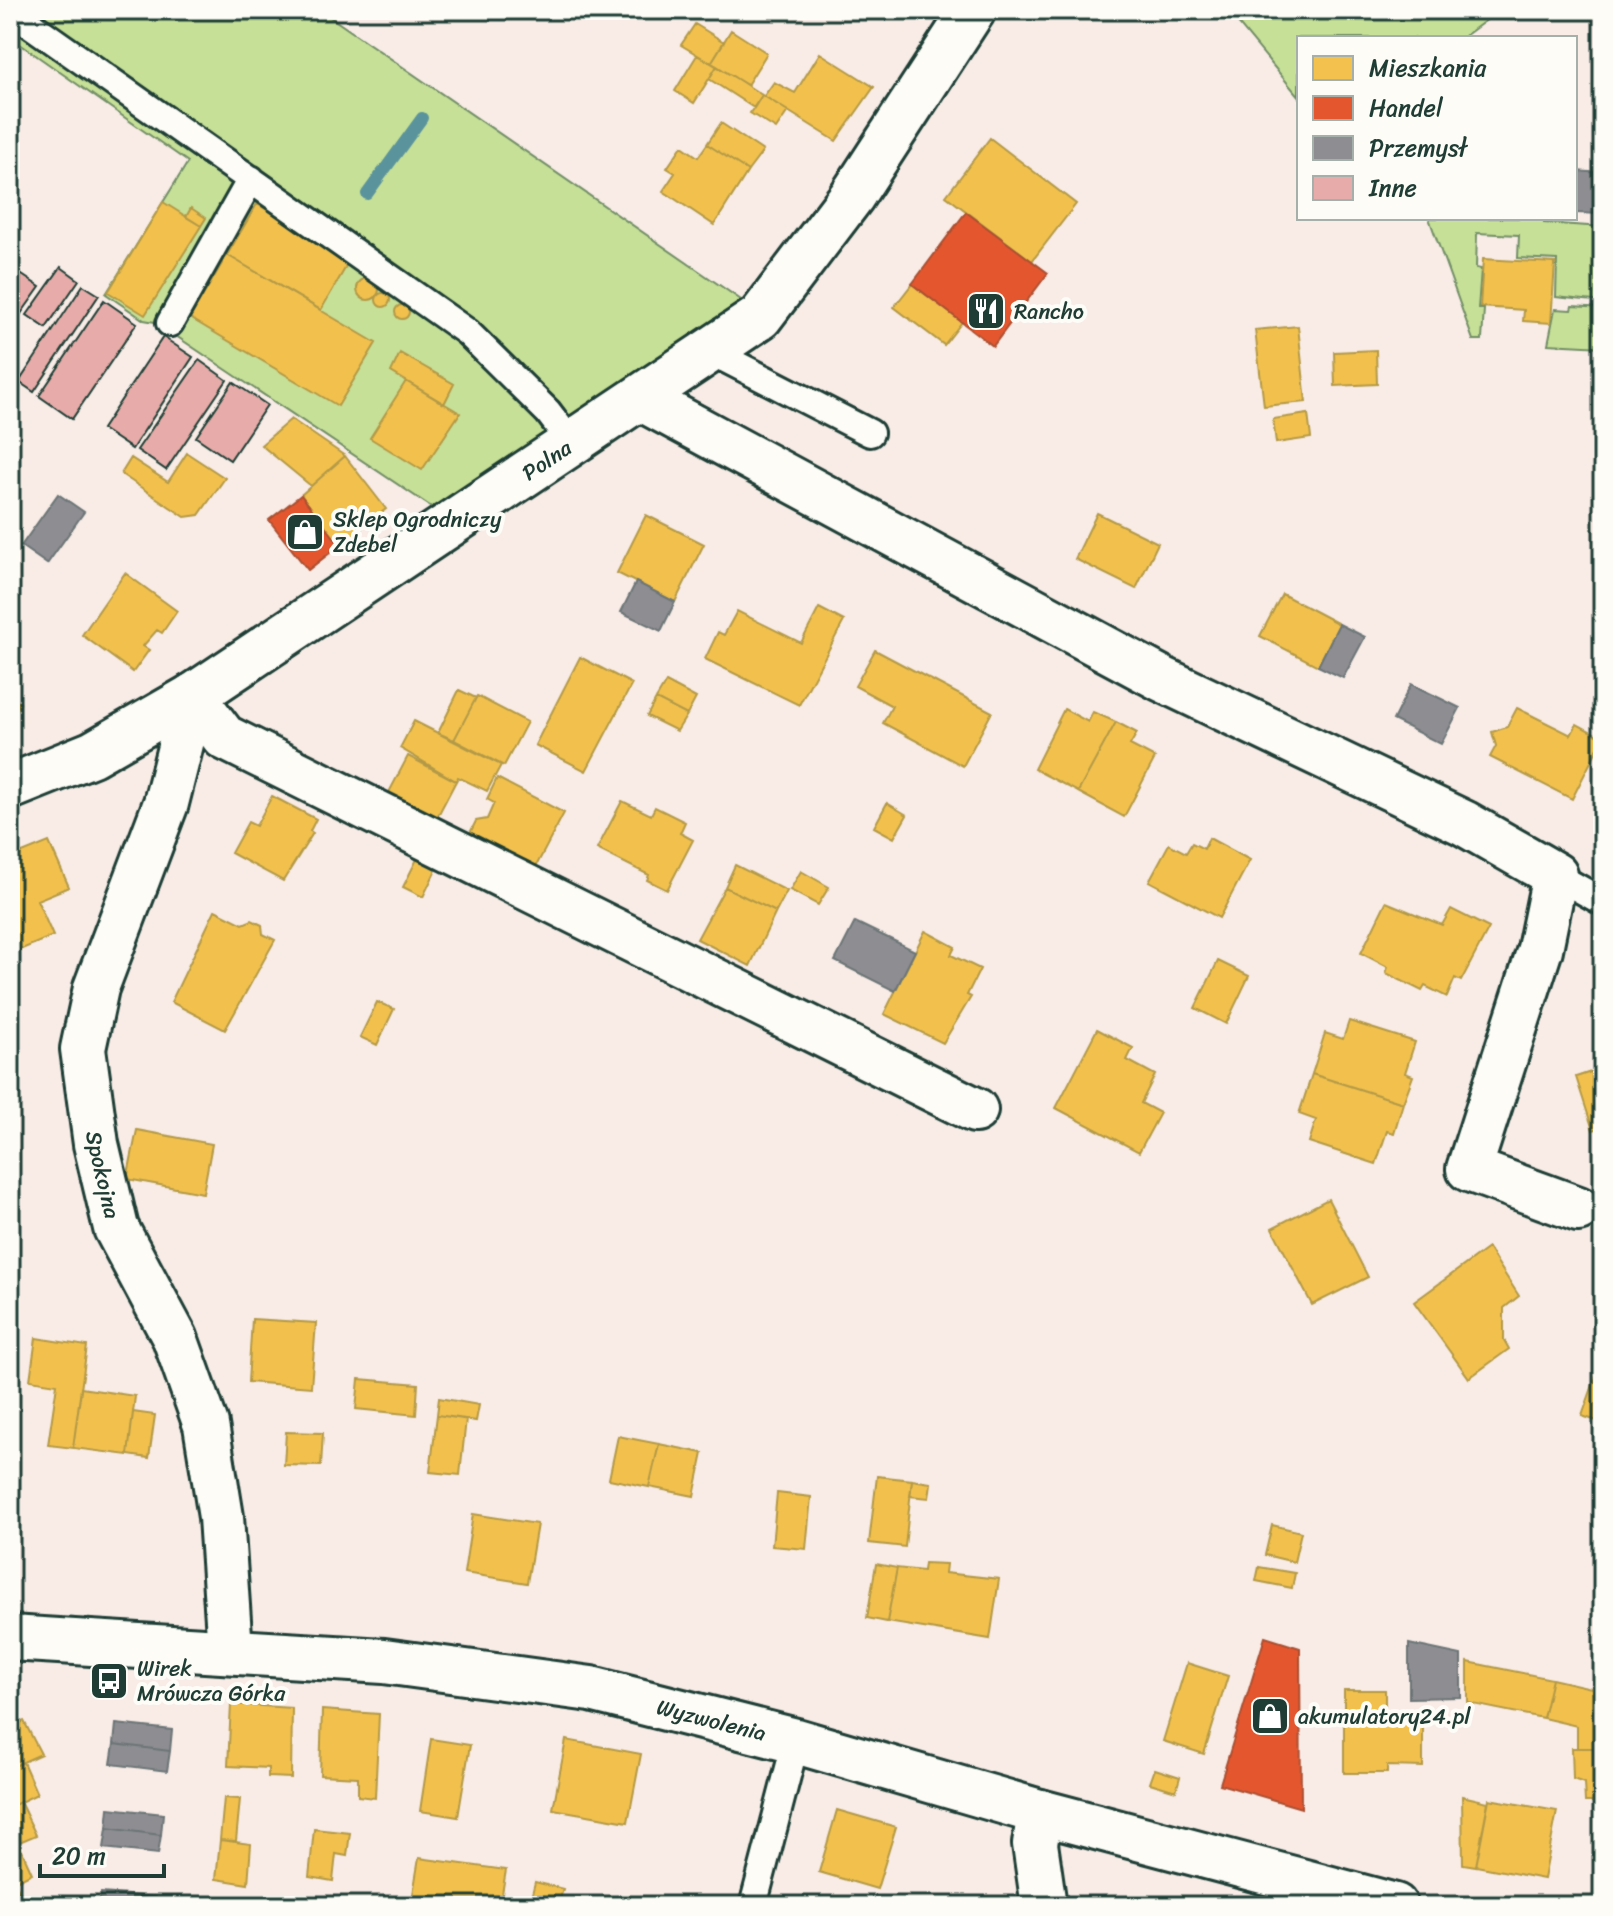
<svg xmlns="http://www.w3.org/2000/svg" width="1613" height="1916" viewBox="0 0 1613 1916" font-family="Sriracha,sans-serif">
	<rect width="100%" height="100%" fill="#f9ece7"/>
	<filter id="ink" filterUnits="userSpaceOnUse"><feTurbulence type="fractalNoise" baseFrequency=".0125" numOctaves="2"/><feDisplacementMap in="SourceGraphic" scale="16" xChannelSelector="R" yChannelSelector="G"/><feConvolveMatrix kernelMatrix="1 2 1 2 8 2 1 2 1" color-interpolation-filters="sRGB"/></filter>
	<g filter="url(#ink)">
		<path fill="#c6e097" stroke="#728e66" stroke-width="2" d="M10,10H320L744,302L442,514L155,322L144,320L106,294L188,162L10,37Z
			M1227,10H1500L1462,38H1299V97Z
			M1429,218H1544V223L1603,227V302L1556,297L1557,260L1518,258L1519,235L1477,233L1476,268L1481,269L1478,309H1484L1482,340H1473Z
			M1572,306L1603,308V347L1548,344L1555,309L1571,310Z"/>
		<path fill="#f2c14e" stroke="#b39946" stroke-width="2" d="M695,24L724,42L711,63L681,45Z
			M731,30L767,53L747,85L711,63Z
			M820,53L874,87L836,141L764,96L774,82L795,93Z
			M697,55L717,66L694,103L675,91Z
			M717,66L762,95L754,108L709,79Z
			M762,95L788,111L776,129L750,113Z
			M721,123L763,151L748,171L707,144Z
			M990,138L1076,204L1032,261L946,196Z
			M707,144L748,171L714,225L663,191L675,173L667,168L682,146L698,157Z
			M163,202L201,226L145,315L108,292Z
			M257,204L351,258L321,310L227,255Z
			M191,208L206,218L201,226L186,217Z
			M227,255L376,343L338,406L190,318Z
			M1483,259L1555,263L1551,323L1523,321L1524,310L1480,307Z
			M357 289a11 11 0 1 1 22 0a11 11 0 1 1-22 0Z
			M912,284L962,322L944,345L894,307Z
			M376 300a7 7 0 1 1 14 0a7 7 0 1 1-14 0Z
			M395 312a7 7 0 1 1 14 0a7 7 0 1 1-14 0Z
			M1298,326L1306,402L1264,406L1255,330Z
			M1376,350L1377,384L1335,386L1334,352Z
			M400,353L454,384L444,404L391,372Z
			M406,381L460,413L422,470L370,438Z
			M1308,414L1311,438L1276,443L1273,419Z
			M291,419L345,456L311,486L261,445Z
			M187,453L225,478L199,515L185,517L121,474L131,458L168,482Z
			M345,456L386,509L340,545L301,495Z
			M1097,513L1158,543L1136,589L1075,559Z
			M646,515L704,544L675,602L617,573Z
			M125,573L177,611L162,633L157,630L143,646L149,650L133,672L82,635Z
			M1282,594L1339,624L1318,666L1260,636Z
			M819,608L844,621L799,705L705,659L718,632L724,635L737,611L801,643Z
			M875,650L992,712L963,766L883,723L892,706L855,686Z
			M580,657L632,684L586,771L535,745Z
			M666,682L696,698L687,715L656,699Z
			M459,690L476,698L454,740L438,733Z
			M477,696L527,722L504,766L454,740Z
			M10,698L20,703L10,724Z
			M656,699L687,715L677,731L647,716Z
			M1517,708L1571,735L1577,724L1603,738L1572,799L1490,757L1496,746L1492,732L1507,727Z
			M1064,709L1088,722L1093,712L1116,722L1078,792L1034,769Z
			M414,721L501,765L487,791L458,777L456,781L400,748Z
			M1116,722L1137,733L1130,745L1155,758L1124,817L1078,792Z
			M408,756L456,781L434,823L386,798Z
			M497,778L564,813L532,874L474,845L470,833L476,821L487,819L494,803L487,799Z
			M272,796L316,819L310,831L313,833L283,881L231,853L248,822L256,826Z
			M622,801L651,815L655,807L685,822L680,833L693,840L667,890L647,880L649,875L597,849Z
			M887,803L907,815L894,838L874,827Z
			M1209,838L1250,860L1219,918L1149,881L1169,844L1186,853L1192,843L1204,849Z
			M49,842L69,887L37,900L53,936L10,954V858Z
			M417,859L437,868L423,897L403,887Z
			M735,865L787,891L776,912L725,887Z
			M801,871L829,887L818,905L790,890Z
			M725,887L776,912L750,966L697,939Z
			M1386,902L1442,925L1451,909L1489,928L1461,981L1455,978L1447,997L1425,986L1422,991L1386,973L1388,967L1361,953Z
			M215,910L243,924L252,920L262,925L263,934L275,940L225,1030L171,1002Z
			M925,931L955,947L951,955L980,969L967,995L971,997L943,1043L884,1014Z
			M1218,961L1249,976L1226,1024L1195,1008Z
			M377,1002L394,1009L377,1045L360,1037Z
			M1349,1021L1415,1042L1405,1073L1413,1076L1403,1103L1312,1074L1325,1033L1343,1039Z
			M1097,1029L1133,1048L1127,1060L1155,1075L1141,1103L1160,1113L1139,1152L1056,1108Z
			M1603,1068V1127L1593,1130L1576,1077Z
			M1312,1074L1403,1103L1394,1133L1387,1131L1376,1164L1309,1142L1316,1120L1299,1114Z
			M137,1130L212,1144L203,1193L127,1179Z
			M1328,1199L1368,1277L1312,1305L1272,1228Z
			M1488,1248L1519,1296L1504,1308V1340L1509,1349L1469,1378L1414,1302Z
			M252,1319L316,1323L311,1387L248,1382Z
			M36,1338L87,1346L73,1448L48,1445L57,1384L30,1380Z
			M1600,1365L1603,1366V1423L1582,1416Z
			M359,1379L418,1384L416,1415L356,1409Z
			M81,1388L135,1396L128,1455L73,1448Z
			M439,1398L479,1405L476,1421L437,1415Z
			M133,1412L155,1415L149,1458L128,1455Z
			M437,1415L466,1419L460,1475L430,1472Z
			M286,1432L323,1433L321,1466L284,1465Z
			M618,1436L659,1444L649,1487L609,1479Z
			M659,1444L703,1453L694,1496L649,1487Z
			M877,1476L912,1480L905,1547L869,1543Z
			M912,1480L931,1483L929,1498L910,1496Z
			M777,1493L811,1497L806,1549L772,1546Z
			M473,1514L537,1524L527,1583L464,1573Z
			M1272,1525L1301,1532L1294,1562L1265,1555Z
			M924,1563L946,1564L945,1573L999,1579L990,1639L887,1622L897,1568L923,1571Z
			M876,1564L897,1568L887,1622L867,1618Z
			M1259,1567L1295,1573L1292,1588L1256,1581Z
			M1598,1635H1603V1666H1599Z
			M1468,1662L1552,1679L1543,1718L1468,1703Z
			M1187,1663L1228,1676L1204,1754L1163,1741Z
			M1552,1679L1596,1689L1598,1748H1577V1726L1543,1718Z
			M1344,1690H1385V1722H1423V1767L1387,1766V1773H1344Z
			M231,1704L292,1708L291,1778L268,1777V1768L228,1766Z
			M322,1710L379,1714L375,1798L358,1796V1777L320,1775Z
			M24,1721L41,1754L10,1768V1728Z
			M431,1739L470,1745L458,1817L420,1811Z
			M566,1740L641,1754L628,1822L553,1809Z
			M1572,1748H1598L1599,1802H1585L1584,1783L1573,1779Z
			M1598,1748H1603V1812L1600,1811Z
			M23,1762L37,1794L10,1807V1768Z
			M1155,1769L1180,1777L1176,1791L1150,1783Z
			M1462,1796L1488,1802L1476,1866L1463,1864Z
			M224,1798L240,1799L236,1841L220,1840Z
			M1489,1799L1557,1811L1544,1879L1476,1866Z
			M20,1802L36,1835L10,1846V1807Z
			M837,1810L896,1827L877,1889L819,1872Z
			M314,1829L350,1833L347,1856L336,1854L333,1881L309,1877Z
			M220,1840L251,1844L248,1884L216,1879Z
			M18,1842L32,1873L10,1884V1846Z
			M419,1858L506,1870L500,1906H411Z
			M15,1881L25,1905V1906H10V1884Z
			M535,1882L563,1889L558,1906H529Z"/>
		<path fill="#e4572e" stroke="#a94f30" stroke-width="2" d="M966,212L1048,273L993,346L912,284Z
			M301,495L340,545L308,570L269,520Z
			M1265,1637L1300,1648L1301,1808L1220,1784Z"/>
		<path fill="#8d8d92" stroke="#6c7576" stroke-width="2" d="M1575,171L1603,173V214L1575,213Z
			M58,494L84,512L47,564L21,546Z
			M636,582L675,602L661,631L621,612Z
			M1339,624L1365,637L1343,678L1318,666Z
			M1411,684L1460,708L1441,744L1393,720Z
			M855,922L915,951L895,991L835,961Z
			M1409,1644L1461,1655V1697L1409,1698Z
			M116,1724L172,1730L170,1751L114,1744Z
			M114,1744L170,1751L167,1771L111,1764Z
			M109,1808L163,1814L161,1835L107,1828Z
			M107,1828L161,1835L158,1854L104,1848Z
			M101,1893L155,1897L154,1906H99Z"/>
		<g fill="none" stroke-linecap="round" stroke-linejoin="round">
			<path stroke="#5a939c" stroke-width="12" d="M367,194L422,118"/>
		</g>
		<path fill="#e7aca9" stroke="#1f3d34" stroke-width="2" d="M10,267L40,287L13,325L10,323Z
			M61,267L79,280L46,328L27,315Z
			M83,285L99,295L34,392L19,382Z
			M104,300L137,323L72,419L39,396Z
			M163,337L193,357L132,449L102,429Z
			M199,360L227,380L166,470L137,450Z
			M233,382L267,405L230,460L196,437Z"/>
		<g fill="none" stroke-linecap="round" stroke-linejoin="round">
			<defs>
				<path id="service" d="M10,10L467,332L548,412L573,445
					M170,323L251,179
					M710,351L870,433
					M1555,875L1603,902
					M753,1906L796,1741"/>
				<g id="minor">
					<path d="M642,399L1162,679L1464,823L1555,875L1540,949L1469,1169L1578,1209"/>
					<path id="s1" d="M193,696L166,803L96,988L83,1049L96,1144L116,1228L175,1338L206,1425L221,1517L230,1650"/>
					<path d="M193,696L224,737L975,1110"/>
					<path id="s2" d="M10,787L92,754L193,696L760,317L852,196L973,10"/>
					<path d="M1040,1812L1035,1844L1044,1906"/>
				</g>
				<g id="tertiary">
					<path id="s3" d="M10,1638L384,1661L591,1689L796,1741L1040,1812L1395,1906"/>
				</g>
			</defs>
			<use href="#service" stroke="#1f3d34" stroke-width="32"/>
			<use href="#minor" stroke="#1f3d34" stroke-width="50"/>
			<use href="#tertiary" stroke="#1f3d34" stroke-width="50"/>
			<use href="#service" stroke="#fdfcf7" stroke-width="26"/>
			<use href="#minor" stroke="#fdfcf7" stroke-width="44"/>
			<use href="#tertiary" stroke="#fdfcf7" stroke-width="44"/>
		</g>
	</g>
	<defs>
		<symbol id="restaurant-square" viewBox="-11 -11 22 22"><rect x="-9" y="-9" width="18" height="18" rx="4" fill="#1f3d34" stroke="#fdfcf7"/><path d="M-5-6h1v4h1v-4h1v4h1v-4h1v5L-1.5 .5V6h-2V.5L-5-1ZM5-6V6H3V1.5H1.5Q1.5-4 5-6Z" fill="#fff"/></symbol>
		<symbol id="shop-square" viewBox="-11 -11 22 22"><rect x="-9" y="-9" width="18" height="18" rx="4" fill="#1f3d34" stroke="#fdfcf7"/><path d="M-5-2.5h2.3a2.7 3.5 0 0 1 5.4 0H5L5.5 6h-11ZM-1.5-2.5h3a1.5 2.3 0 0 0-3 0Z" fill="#fff"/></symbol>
		<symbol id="bus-square" viewBox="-11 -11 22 22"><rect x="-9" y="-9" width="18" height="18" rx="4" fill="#1f3d34" stroke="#fdfcf7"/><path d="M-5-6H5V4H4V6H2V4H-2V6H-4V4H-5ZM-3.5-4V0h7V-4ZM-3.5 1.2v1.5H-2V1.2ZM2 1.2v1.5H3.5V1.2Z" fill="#fff"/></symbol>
	</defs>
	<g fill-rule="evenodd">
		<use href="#restaurant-square" x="964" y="289" width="44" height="44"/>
		<use href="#shop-square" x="283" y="510" width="44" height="44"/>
		<use href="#bus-square" x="87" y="1659" width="44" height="44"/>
		<use href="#shop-square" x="1248" y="1694" width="44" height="44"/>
	</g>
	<g text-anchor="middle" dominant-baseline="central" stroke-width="8" stroke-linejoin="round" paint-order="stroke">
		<g font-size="22" fill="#1f3d34" stroke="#fdfcf7" text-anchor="start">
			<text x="1014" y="311">Rancho</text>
			<text x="333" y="519">Sklep Ogrodniczy<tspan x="333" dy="25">Zdebel</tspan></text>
			<text x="137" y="1668">Wirek<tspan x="137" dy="25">Mrówcza Górka</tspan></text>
			<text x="1298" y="1716">akumulatory24.pl</text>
		</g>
		<g font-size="22" fill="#1f3d34" stroke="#fdfcf7">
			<text stroke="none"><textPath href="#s2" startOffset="630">Polna</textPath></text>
			<text stroke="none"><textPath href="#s1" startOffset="498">Spokojna</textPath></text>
			<text stroke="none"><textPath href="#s3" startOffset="708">Wyzwolenia</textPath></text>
		</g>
	</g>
	<rect width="1613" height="1916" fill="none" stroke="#fdfcf7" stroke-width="40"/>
	<rect x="20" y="20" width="1573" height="1876" fill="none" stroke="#1f3d34" stroke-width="3" filter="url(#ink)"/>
	<rect x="1297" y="36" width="280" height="184" fill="#fdfcf7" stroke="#a4b0a9" stroke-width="2"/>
	<rect x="1313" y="56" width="40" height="24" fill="#f2c14e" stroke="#a4b0a9" stroke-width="2"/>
	<text x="1369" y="76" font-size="24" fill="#1f3d34">Mieszkania</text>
	<rect x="1313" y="96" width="40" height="24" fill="#e4572e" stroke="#a4b0a9" stroke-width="2"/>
	<text x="1369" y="116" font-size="24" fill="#1f3d34">Handel</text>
	<rect x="1313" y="136" width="40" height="24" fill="#8d8d92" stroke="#a4b0a9" stroke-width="2"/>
	<text x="1369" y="156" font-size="24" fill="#1f3d34">Przemysł</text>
	<rect x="1313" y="176" width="40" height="24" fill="#e7aca9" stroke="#a4b0a9" stroke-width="2"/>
	<text x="1369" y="196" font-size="24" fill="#1f3d34">Inne</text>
	<path d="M40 1864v12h124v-12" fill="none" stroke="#1f3d34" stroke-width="4"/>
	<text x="52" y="1864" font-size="24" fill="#1f3d34" stroke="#fdfcf7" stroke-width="6" paint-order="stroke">20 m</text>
</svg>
